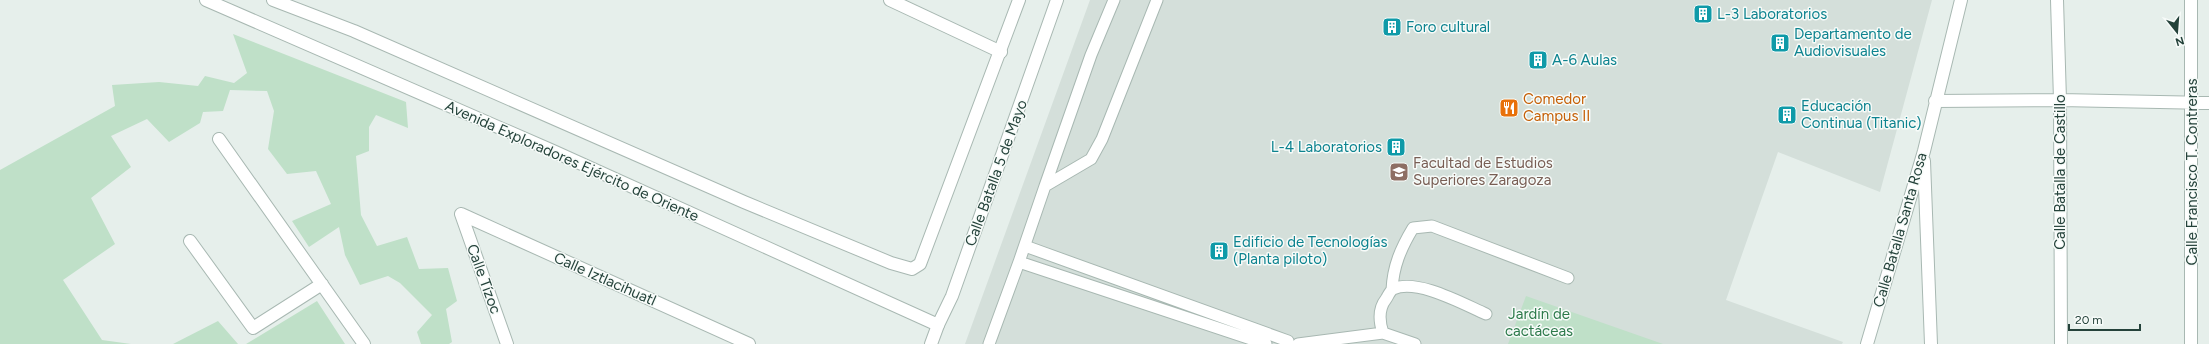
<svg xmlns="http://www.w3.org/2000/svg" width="2209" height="344" viewBox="0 0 2209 344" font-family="Figtree,sans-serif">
	<rect width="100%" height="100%" fill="#e6efeb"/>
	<path fill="#d4dfda" d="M1090,0H1932L1880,192L1778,152L1726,300L1843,342L1842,344H965Z"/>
	<path fill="#bfe0c8" d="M233,34L406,102L408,128L376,115L369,127V151L356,156L361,215L377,246L407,237L419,269L448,268L457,301L446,309L452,342L449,344H421L417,332L432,315L400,283L388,276L360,285L345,255L339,227L309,247L292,221L331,204L316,171L287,174L268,149L274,111L267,91L230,90L223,111L203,112L200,123L169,142L147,119L111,136L131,167L91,198L115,244L63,280L102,340L131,344H0V170L115,106L112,85L159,82L198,86L205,76L234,83L247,73Z
		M1526,296L1663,344H1508Z
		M317,301L345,344H246Z
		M218,321L238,344H173Z"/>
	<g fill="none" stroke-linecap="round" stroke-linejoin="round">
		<defs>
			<path id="service" d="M1114,0L1091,55L1045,186L1091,159L1102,139L1157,0
				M1045,186L1019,262L1266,344
				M1025,246L1288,341L1287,344
				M1392,290C1393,266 1401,248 1413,228L1432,226L1568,278
				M1383,333C1379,321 1378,309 1386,299C1388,296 1390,291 1393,289C1417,278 1463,304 1486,314
				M989,344L1019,262
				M1298,344L1383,333L1415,344"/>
			<path id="minor" d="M890,0L1001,52
				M2057,0L2060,100L2061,344
				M2191,0V344
				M1935,101L2060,100L2209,103
				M219,139L364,344
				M1924,161L1931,344
				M461,214L749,344
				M461,214L507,344
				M190,241L253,328L322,284
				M931,344L938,325
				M1867,344L1924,151L1961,0"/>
			<path id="tertiary" d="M206,0L553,151L938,325L952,296L1057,0
				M273,0L354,31L744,202L891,263L912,269L920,264L1019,0"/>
		</defs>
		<use href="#service" stroke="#a8b8b2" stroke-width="13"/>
		<use href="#minor" stroke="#a8b8b2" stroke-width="14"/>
		<use href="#tertiary" stroke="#a8b8b2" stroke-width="14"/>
		<use href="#service" stroke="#fff" stroke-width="11"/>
		<use href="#minor" stroke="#fff" stroke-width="12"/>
		<use href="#tertiary" stroke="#fff" stroke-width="12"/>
	</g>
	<defs>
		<symbol id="building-square" viewBox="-11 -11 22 22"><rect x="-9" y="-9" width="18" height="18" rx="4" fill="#0f9aa8" stroke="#f7fbf9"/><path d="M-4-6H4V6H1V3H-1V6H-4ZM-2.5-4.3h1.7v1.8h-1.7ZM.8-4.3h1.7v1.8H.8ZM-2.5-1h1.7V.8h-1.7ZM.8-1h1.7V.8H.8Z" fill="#fff"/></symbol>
		<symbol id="restaurant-square" viewBox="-11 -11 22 22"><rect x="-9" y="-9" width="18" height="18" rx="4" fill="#e8710a" stroke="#f7fbf9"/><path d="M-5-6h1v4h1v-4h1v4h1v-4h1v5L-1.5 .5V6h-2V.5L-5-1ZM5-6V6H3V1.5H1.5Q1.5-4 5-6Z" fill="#fff"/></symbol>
		<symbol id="university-square" viewBox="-11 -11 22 22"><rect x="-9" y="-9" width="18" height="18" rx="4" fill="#8d6e63" stroke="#f7fbf9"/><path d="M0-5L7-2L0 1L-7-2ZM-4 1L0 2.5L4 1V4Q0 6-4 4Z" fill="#fff"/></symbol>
	</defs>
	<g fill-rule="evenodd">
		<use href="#building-square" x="1692" y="3" width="22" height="22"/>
		<use href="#building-square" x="1381" y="16" width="22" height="22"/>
		<use href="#building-square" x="1769" y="32" width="22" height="22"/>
		<use href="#building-square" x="1527" y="49" width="22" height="22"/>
		<use href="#restaurant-square" x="1498" y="97" width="22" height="22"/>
		<use href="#building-square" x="1776" y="104" width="22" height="22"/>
		<use href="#building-square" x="1385" y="136" width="22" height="22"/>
		<use href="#university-square" x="1388" y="161" width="22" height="22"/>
		<use href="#building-square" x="1208" y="240" width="22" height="22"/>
	</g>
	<g text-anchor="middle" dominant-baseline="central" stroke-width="3" stroke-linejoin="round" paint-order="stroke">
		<g font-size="15" fill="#0d838f" stroke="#f7fbf9" text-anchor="start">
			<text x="1717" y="14">L-3 Laboratorios</text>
			<text x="1406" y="27">Foro cultural</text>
			<text x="1794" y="34">Departamento de<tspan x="1794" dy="17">Audiovisuales</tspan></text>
			<text x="1552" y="60">A-6 Aulas</text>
			<text x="1801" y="106">Educación<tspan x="1801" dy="17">Continua (Titanic)</tspan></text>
			<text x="1382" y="147" text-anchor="end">L-4 Laboratorios</text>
			<text x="1233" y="242">Edificio de Tecnologías<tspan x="1233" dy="17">(Planta piloto)</tspan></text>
		</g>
		<g font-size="15" fill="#c56008" stroke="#f7fbf9" text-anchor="start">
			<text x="1523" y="99">Comedor<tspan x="1523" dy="17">Campus II</tspan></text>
		</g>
		<g font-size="15" fill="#24423a" stroke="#f7fbf9">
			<text transform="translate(572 161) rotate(24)">Avenida Exploradores Ejército de Oriente</text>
			<text transform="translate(2060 172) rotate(-90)">Calle Batalla de Castillo</text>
			<text transform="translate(2192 172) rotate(-90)">Calle Francisco T. Contreras</text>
			<text transform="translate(996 173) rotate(-70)">Calle Batalla 5 de Mayo</text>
			<text transform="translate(1900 230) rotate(-74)">Calle Batalla Santa Rosa</text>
			<text transform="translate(484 279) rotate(70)">Calle Tízoc</text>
			<text transform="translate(605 279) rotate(24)">Calle Iztlacihuatl</text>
		</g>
		<g font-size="15" fill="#785e54" stroke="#f7fbf9" text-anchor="start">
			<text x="1413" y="163">Facultad de Estudios<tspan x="1413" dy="17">Superiores Zaragoza</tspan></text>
		</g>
		<g font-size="15" fill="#2d7a4b" stroke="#f7fbf9">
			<text x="1539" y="314">Jardín de<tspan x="1539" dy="17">cactáceas</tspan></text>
		</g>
	</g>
	<g transform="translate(2177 32) rotate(163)" stroke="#f7fbf9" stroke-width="3" paint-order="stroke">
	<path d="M0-3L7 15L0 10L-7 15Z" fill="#24423a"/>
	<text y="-6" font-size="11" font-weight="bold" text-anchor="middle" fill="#24423a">N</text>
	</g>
	<path d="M2069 324v6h71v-6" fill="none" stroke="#24423a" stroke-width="2"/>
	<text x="2075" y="324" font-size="12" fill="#24423a" stroke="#f7fbf9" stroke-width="3" paint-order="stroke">20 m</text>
</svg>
